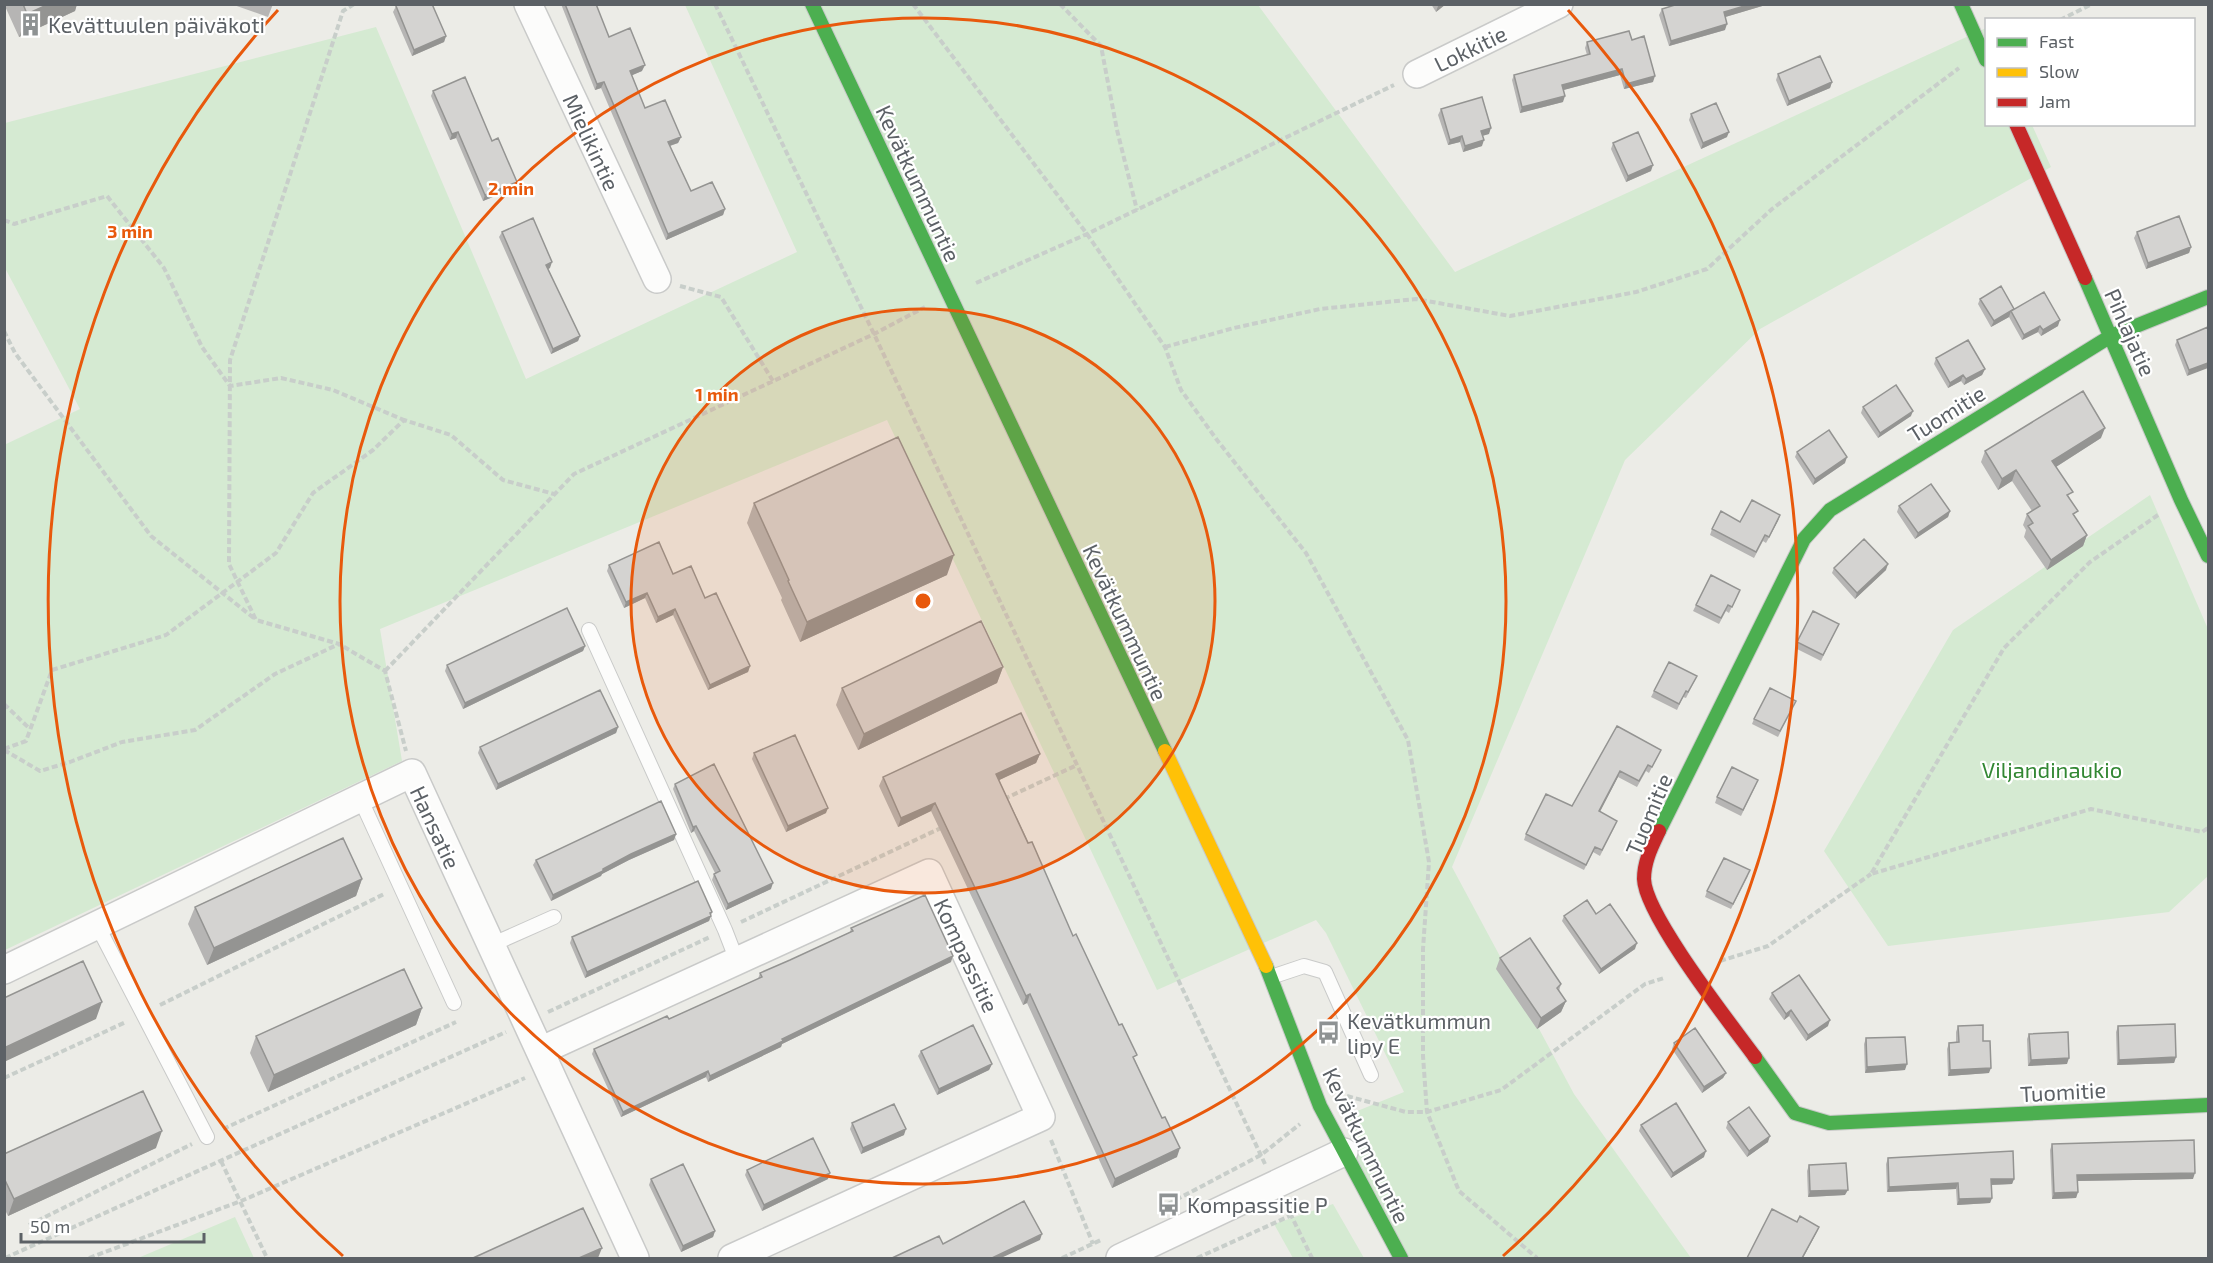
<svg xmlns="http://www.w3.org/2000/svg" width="2213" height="1263" viewBox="0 0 2213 1263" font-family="'Exo 2',sans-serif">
	<rect width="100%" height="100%" fill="#ecece7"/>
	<path fill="#d5ead2" d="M685,5H1258L1455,272L1986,28V124L2032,125L2051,167L1760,329L1625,460L1452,867L1574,1094L1691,1258H1408L1357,1165L1345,1116L1404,1092L1326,933L1316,920L1157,990L887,420L380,629L402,761L5,950L4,445L80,409L5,268V123L376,27L526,379L797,252Z
		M2150,495L2208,629V876L2169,912L1888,946L1824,851L1953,630Z
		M1333,1204L1364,1258H1293L1274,1224Z
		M235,1217L254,1258H138Z"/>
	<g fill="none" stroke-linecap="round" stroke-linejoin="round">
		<defs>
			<path id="lane" d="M589,630L725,930L737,961
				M360,798L454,1003
				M97,925L207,1137
				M491,945L554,917
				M1271,977L1304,966L1325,972L1371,1075"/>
			<path id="street" d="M528,4L657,279
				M1417,74L1559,4
				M4,970L412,773L635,1258
				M540,1051L929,873L1041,1117L732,1258
				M1120,1258L1344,1152"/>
			<path id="fast" d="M812,4L1165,751
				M1961,4L1986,60
				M2085,278L2181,500L2208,556
				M1659,831L1804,539L1830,510L2111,336L2208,297
				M1266,966L1320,1106L1401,1258
				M1755,1057L1795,1113L1829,1123L2208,1105"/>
			<path id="slow" d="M1165,751L1266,966"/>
			<path id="jam" d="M2016,124L2085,278
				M1659,831C1652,846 1644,861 1644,879C1645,915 1730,1023 1755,1057"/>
		</defs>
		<use href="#lane" stroke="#c9cac9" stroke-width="16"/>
		<use href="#street" stroke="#c9cac9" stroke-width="30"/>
		<use href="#fast" stroke="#c8c9c8" stroke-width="16"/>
		<use href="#slow" stroke="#c8c9c8" stroke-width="16"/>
		<use href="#jam" stroke="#c8c9c8" stroke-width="16"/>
		<path stroke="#c8ceca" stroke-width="4" stroke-dasharray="6 3" stroke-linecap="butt" d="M354,4L343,11L230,360L229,564L256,620L339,644L385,671L406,751
			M715,4L874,334L1265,1164
			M913,4L1087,234L1165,347L1181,390L1217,440L1306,553L1408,740L1429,862L1423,949V1056L1427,1112L1459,1191L1537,1258
			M1060,4L1101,46L1117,130L1137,210
			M2060,20L2092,4
			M4,220L14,224L107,196L164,268L202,347L230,386L281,378L333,390L404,420
			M976,283L1087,234L1394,85
			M680,286L721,297L773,381
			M4,331L15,353L151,536L255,619
			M1165,347L1234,328L1320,309L1416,299L1510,316L1636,292L1707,269L1772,209L1959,68
			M2158,515L2090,562L2004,648L1871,874L2091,809L2202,832L2208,828
			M385,671L574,474L874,334L925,307
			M4,704L30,729
			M4,749L26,741L52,670L166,635L276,553L313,493L373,450L404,420L451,435L503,480L554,494
			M4,750L40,771L70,762L122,742L195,730L275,674L339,644
			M1004,799L1077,765
			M741,922L943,827
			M1720,961L1768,946L1871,874
			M160,1005L384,894
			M548,1012L710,937
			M4,1078L126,1022
			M1347,1096L1406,1112H1427L1501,1090L1645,984L1664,978
			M223,1129L456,1022
			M1051,1140L1093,1244
			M221,1161L267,1258
			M1168,1204L1261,1155L1300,1124
			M1286,1205L1312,1258
			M29,1225L192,1144
			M5,1258L506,1032
			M89,1258L241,1201L525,1078
			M1062,1258L1101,1240
			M1197,1258L1292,1215"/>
		<use href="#lane" stroke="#fcfcfb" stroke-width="14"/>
		<use href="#street" stroke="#fcfcfb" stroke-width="27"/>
		<use href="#fast" stroke="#4caf50" stroke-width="14"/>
		<use href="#slow" stroke="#ffc107" stroke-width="14"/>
		<use href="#jam" stroke="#c62828" stroke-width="14"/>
	</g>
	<path fill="#b6b5b4" d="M4,4H77L75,11L19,37Z
		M231,4H273L268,17Z
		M561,4H596L609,37L642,71L632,75L645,108L681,137L678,143L670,146L691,191L725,209L723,215L666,240L601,88L595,90Z
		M1431,4H1446L1436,12Z
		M1678,4H1769L1725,17V30L1669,46L1659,15L1662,9Z
		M396,6L446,36L444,42L412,56L393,12Z
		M1632,40L1653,82L1624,89L1620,75L1563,90V102L1520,113L1512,80L1514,75L1587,55L1585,48L1587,42Z
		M1778,74L1832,82L1830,88L1787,106L1776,80Z
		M433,91L492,141L517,182L515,188L483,201L456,138L450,140L431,96Z
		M1441,109L1489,134L1482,135V146L1463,152L1460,142L1448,145L1438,115Z
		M1691,114L1727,137L1701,149L1689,120Z
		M1613,143L1651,171L1626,182L1611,149Z
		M502,232L550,268L548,269L580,336L578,341L551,354L499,237Z
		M2137,232L2191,247L2189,253L2146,269L2134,238Z
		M1980,299L2014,309L2058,326L2041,336L2038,332L2022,340L2009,317L1991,327L1978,304Z
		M2208,327L2187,376L2175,345L2177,340Z
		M1936,358L1985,369L1982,375L1964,385L1961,381L1948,388L1934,364Z
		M1863,407L1911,416L1878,438L1861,413Z
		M2101,438L2056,467L2070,499L2075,518L2087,535L2083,546L2047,570L2024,537L2026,530L2023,525L2027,514L2032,511L2012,481L1998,490L1981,462L1985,451Z
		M1797,452L1845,463L1813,485L1795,457Z
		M754,503L947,575L800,642L781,600L782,598L747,523Z
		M1899,506L1950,511L1948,517L1915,539L1897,512Z
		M1780,515L1766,543L1763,541L1754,558L1710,535L1712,529L1740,522Z
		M609,565L673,574L705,598L750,666L748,672L708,690L673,615L656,623L645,598L624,608L607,571Z
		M1834,568L1886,570L1855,599L1832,573Z
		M1740,590L1729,613L1726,611L1719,624L1693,611L1696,605Z
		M1839,624L1821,661L1795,648L1797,642Z
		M585,646L583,651L463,709L445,671L447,665Z
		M1003,667L997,683L858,750L836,705L842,688Z
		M1697,676L1686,698L1683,697L1677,710L1651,697L1654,691Z
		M1796,701L1778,737L1752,724L1754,719Z
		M1617,726L1661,750L1649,773L1646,771L1637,787L1618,777L1600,812L1615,826L1600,856L1593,852L1584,870L1524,840L1526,834L1572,806Z
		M618,727L616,733L496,790L478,753L480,747Z
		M754,753L826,813L786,832L752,759Z
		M1040,754L1036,763L999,780L1073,936L1135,1060L1177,1157L1112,1188L1027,1003L1023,1005L931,811L898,827L879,786L883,777Z
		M675,784L771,889L726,910L712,880L714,874L715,873L694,831L691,833L673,789Z
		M1756,785L1741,816L1715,803L1717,797Z
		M676,834L674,840L629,860L602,874L601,876L551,901L533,865L536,860Z
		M1748,876L1731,909L1705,897L1707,891Z
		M362,879L356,896L207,965L188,924L195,907Z
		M711,914V916L709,921L585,978L570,943L572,937Z
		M1596,914L1635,949L1599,974L1562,921L1564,916Z
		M851,928L951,962L782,1044L781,1047L708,1082L706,1077L621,1117L592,1054L594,1049L669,1019L758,979L760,973L790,960L850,932Z
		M1500,958L1561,984L1559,991L1566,1001L1561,1012L1537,1029L1496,969Z
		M1772,993L1828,1026L1806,1041L1789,1016L1784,1020L1769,999Z
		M422,1008L416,1025L268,1092L250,1053L256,1036Z
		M1958,1026L1983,1041L1989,1073L1948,1076L1947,1049L1949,1043H1956V1032Z
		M2118,1026L2176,1057L2174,1063L2117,1065L2116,1032Z
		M2029,1034L2067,1064L2028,1066L2027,1039Z
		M1866,1038L1905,1070L1865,1073L1864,1044Z
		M1674,1043L1726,1073L1723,1078L1702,1093L1672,1049Z
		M921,1051L992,1064L989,1070L937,1095L918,1056Z
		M1728,1122L1768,1142L1747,1157L1726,1128Z
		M852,1123L904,1135L861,1154L850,1129Z
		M1641,1125L1704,1157L1671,1178L1639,1131Z
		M2052,1144L2193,1179L2078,1181V1192L2076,1198L2052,1199L2050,1150Z
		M156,1148L8,1216L4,1208V1154Z
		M1888,1158L2014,1179L2012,1184L1991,1185L1992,1198L1990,1203L1957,1205L1956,1189L1887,1192L1886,1164Z
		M1809,1165L1845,1195L1808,1197L1807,1171Z
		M747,1170L828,1179L762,1211L745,1175Z
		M651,1179L715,1231L713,1237L681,1252L649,1185Z"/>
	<path fill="#949492" d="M49,4H77L75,11L19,37L27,14Z
		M1440,4H1446L1436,12L1438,6Z
		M1751,4H1769L1722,18L1724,12Z
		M1727,24L1725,30L1669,46L1671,41Z
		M446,36L444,42L412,56L414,50Z
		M645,65L642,71L628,77L630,71Z
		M1622,69L1620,75L1560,91L1562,85Z
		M1655,76L1653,82L1624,89L1626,84Z
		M604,82L601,88L595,90L597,84Z
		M1832,82L1830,88L1787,106L1789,101Z
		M1565,96L1563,102L1520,113L1522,107Z
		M1491,128L1489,134L1479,137L1481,131Z
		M458,132L456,138L450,140L452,134Z
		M1729,132L1727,137L1701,149L1703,143Z
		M1462,136L1460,142L1448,145L1450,140Z
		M681,137L678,143L666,147L668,142Z
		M1484,140L1482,146L1463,152L1465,146Z
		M1653,165L1651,171L1626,182L1628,176Z
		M517,182L515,188L483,201L485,195Z
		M725,209L723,215L666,240L668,234Z
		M2191,247L2189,253L2146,269L2148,263Z
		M552,262L550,268L544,271L546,265Z
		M2011,311L2009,317L1991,327L1994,321Z
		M2060,320L2058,326L2041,336L2043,330Z
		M2040,326L2038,332L2022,340L2024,335Z
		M580,336L578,341L551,354L553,349Z
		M2208,363V368L2187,376L2189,370Z
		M1985,369L1982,375L1964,385L1966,379Z
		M1963,375L1961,381L1948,388L1950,383Z
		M1913,411L1911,416L1878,438L1880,433Z
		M2105,428L2101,438L2048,472L2052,461Z
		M1847,457L1845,463L1813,485L1815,479Z
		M2016,470L2012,481L1998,490L2002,479Z
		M1950,511L1948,517L1915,539L1918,533Z
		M1780,515L1778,521L1766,543Z
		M2087,535L2083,546L2047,570L2051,560Z
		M954,555L947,575L800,642L807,622Z
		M1888,564L1886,570L1855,599L1857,593Z
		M647,593L645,598L624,608L626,602Z
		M675,609L673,615L656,623L658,617Z
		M585,646L583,651L463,709L465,703Z
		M750,666L748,672L708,690L710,685Z
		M1003,667L997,683L858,750L864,734Z
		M618,727L616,733L496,790L498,784Z
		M1040,754L1036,763L993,783L996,774Z
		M1620,771L1618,777L1597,817L1599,811Z
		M935,803L931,811L898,827L901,818Z
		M828,808L826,813L786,832L788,826Z
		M696,826L694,831L691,833L693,827Z
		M676,834L674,840L629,860L602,874L601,876L551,901L553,895L631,854Z
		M362,879L356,896L207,965L214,948Z
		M773,883L771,889L726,910L728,904Z
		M712,912L709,921L585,978L587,972Z
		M1637,943L1635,949L1599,974L1601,969Z
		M953,956L951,962L782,1044L781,1047L708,1082L710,1076L782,1039Z
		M1030,994L1027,1003L1023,1005L1026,996Z
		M1566,1001L1561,1012L1537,1029L1541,1018Z
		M102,1002L96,1019L4,1062V1048Z
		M422,1008L416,1025L268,1092L274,1075Z
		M1791,1010L1789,1016L1784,1020L1786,1014Z
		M1830,1020L1828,1026L1806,1041L1808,1035Z
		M2176,1057L2174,1063L2117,1065L2119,1060Z
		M2069,1058L2067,1064L2028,1066L2031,1060Z
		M992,1064L989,1070L937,1095L939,1089Z
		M1907,1064L1905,1070L1865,1073L1867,1067Z
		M1991,1068L1989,1073L1948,1076L1950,1070Z
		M708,1071L706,1077L621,1117L623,1112Z
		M1726,1073L1723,1078L1702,1093L1704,1087Z
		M906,1129L904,1135L861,1154L863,1148Z
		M162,1131L156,1148L8,1216L14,1199Z
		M1770,1136L1768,1142L1747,1157L1749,1151Z
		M1180,1148L1177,1157L1112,1188L1115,1179Z
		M1706,1151L1704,1157L1671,1178L1673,1173Z
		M830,1173L828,1179L762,1211L764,1205Z
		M2195,1173L2193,1179L2075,1181L2077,1175Z
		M1991,1179H2014L2012,1184L1989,1185Z
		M1958,1183L1956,1189L1887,1192L1889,1187Z
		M1848,1190L1845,1195L1808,1197L1810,1191Z
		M2078,1192L2076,1198L2052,1199L2054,1193Z
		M1992,1198L1990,1203L1957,1205L1959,1199Z
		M1819,1227L1817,1232L1803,1258H1802Z
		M715,1231L713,1237L681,1252L683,1246Z
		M1042,1234L1040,1240L1001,1258H992Z
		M602,1248L598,1258H579Z"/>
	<path fill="#d4d3d1" stroke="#949492" stroke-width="1.5" d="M23,4H49L27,14Z
		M399,4H432L446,36L414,50L396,6Z
		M565,4H596L609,37L630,28L645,65L630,71L645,108L665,100L681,137L668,142L691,191L712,182L725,209L668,234L604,82L597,84Z
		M1678,4H1751L1724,12L1727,24L1671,41L1662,9Z
		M1629,31L1632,40L1644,36L1655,76L1626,84L1622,69L1562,85L1565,96L1522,107L1514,75L1590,54L1587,42Z
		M1820,56L1832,82L1789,101L1778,74Z
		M465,77L492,141L498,138L517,182L485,195L458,132L452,134L433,91Z
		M1482,97L1491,128L1481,131L1484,140L1465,146L1462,136L1450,140L1441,109Z
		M1716,103L1729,132L1703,143L1691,114Z
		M1638,132L1653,165L1628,176L1613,143Z
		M2179,216L2191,247L2148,263L2137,232Z
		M533,218L552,262L546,265L580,336L553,349L502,232Z
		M2001,286L2014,309L1994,321L1980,299Z
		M2044,292L2060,320L2043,330L2040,326L2024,335L2011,311Z
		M2208,327V363L2189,370L2177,340Z
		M1968,340L1985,369L1966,379L1963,375L1950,383L1936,358Z
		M1896,385L1913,411L1880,433L1863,407Z
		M2083,391L2105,428L2052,461L2073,492L2067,495L2078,511L2073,514L2087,535L2051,560L2028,526L2033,523L2027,514L2040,506L2016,470L2002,479L1985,451Z
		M1829,430L1847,457L1815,479L1797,452Z
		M898,437L954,555L807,622L788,581L789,580L754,503Z
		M1931,484L1950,511L1918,533L1899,506Z
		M1752,500L1780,515L1769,537L1765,535L1756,552L1712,529L1721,511L1740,522Z
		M1864,539L1888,564L1857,593L1834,568Z
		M659,542L673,574L691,566L705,598L716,593L750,666L710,685L675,609L658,617L647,593L626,602L609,565Z
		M1711,575L1740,590L1732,607L1728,605L1721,618L1696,605Z
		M567,608L585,646L465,703L447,665Z
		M1813,611L1839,624L1823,655L1797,642Z
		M981,621L1003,667L864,734L842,688Z
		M1669,662L1697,676L1688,692L1686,691L1679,704L1654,691Z
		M1770,688L1796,701L1780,731L1754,719Z
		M600,690L618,727L498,784L480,747Z
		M1021,713L1040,754L996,774L1028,843L1032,842L1073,936L1076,934L1119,1025L1122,1024L1137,1055L1133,1057L1162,1118L1165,1117L1180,1148L1115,1179L1030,994L1026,996L935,803L901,818L883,777Z
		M1617,726L1661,750L1652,767L1648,765L1639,781L1620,771L1599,811L1617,821L1602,850L1595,847L1586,865L1526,834L1546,794L1572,806Z
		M795,735L828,808L788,826L754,753Z
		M714,764L773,883L728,904L714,874L720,871L696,826L693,827L675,784Z
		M1732,767L1758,780L1743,810L1717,797Z
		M661,801L676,834L631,854L603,869V871L553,895L536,860Z
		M343,838L362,879L214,948L195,907Z
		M1724,858L1750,870L1733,904L1707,891Z
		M698,881L712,912L710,913L711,916L587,972L572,937Z
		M925,895L953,956L782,1039L783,1041L710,1076L708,1071L623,1112L594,1049L667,1016L669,1019L762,977L760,973L790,960L853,931L851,928Z
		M1587,900L1596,914L1610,904L1637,943L1601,969L1564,916Z
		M1530,938L1561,984L1557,988L1566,1001L1541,1018L1500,958Z
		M83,961L102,1002L4,1048V998Z
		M404,969L422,1008L274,1075L256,1036Z
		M1799,975L1830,1020L1808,1035L1791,1010L1786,1014L1772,993Z
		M2175,1024L2176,1057L2119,1060L2118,1026Z
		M973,1025L992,1064L939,1089L921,1051Z
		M1983,1025V1041H1990L1991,1068L1950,1070L1949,1043L1959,1042L1958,1026Z
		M1695,1028L1726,1073L1704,1087L1674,1043Z
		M2068,1032L2069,1058L2031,1060L2029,1034Z
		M1905,1037L1907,1064L1867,1067L1866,1038Z
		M143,1091L162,1131L14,1199L4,1178V1154Z
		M1676,1103L1706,1151L1673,1173L1641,1125Z
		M894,1104L906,1129L863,1148L852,1123Z
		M1749,1107L1770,1136L1749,1151L1728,1122Z
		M813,1138L830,1173L764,1205L747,1170Z
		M2194,1140L2195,1173L2077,1175L2078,1192L2054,1193L2052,1144Z
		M2013,1151L2014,1179H1991L1992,1198L1959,1199L1958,1183L1889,1187L1888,1158Z
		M1846,1163L1848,1190L1810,1191L1809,1165Z
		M683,1164L715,1231L683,1246L651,1179Z
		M1024,1201L1042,1234L992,1258H892L939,1236L943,1244Z
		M583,1208L602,1248L579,1258H473Z
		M1772,1209L1797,1222L1800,1216L1819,1227L1802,1258H1747Z"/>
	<circle cx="923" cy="601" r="292" fill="#e8590c" fill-opacity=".12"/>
	<g fill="none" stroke="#e8590c" stroke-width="3">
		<circle cx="923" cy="601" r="292"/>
		<circle cx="923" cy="601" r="583"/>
		<path d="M343 1256A875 875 0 0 1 278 10M1568 10A875 875 0 0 1 1503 1256"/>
	</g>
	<defs>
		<symbol id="building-bare" viewBox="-9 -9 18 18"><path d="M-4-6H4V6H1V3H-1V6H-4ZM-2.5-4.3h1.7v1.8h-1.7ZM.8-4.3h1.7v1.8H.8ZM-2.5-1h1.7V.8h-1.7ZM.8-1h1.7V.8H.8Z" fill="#8e9293" stroke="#fff" stroke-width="2.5" paint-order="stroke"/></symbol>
		<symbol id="bus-bare" viewBox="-9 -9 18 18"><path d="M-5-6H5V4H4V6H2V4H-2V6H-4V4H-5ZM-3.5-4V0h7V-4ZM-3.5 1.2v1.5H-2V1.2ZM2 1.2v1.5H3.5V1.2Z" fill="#8e9293" stroke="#fff" stroke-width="2.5" paint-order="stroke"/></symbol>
	</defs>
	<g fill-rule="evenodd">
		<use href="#building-bare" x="14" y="8" width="33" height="33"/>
		<use href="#bus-bare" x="1312" y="1016" width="33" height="33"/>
		<use href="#bus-bare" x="1152" y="1188" width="33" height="33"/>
	</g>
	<g text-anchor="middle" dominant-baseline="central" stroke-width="4.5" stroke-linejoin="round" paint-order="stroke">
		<g font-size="22" fill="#5c6166" stroke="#fff" text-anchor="start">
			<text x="48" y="24">Kevättuulen päiväkoti</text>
			<text x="1347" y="1020">Kevätkummun<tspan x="1347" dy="25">lipy E</tspan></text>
			<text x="1187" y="1204">Kompassitie P</text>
		</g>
		<g font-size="22" fill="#5c6166" stroke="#fff">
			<text transform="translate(1470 48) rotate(-26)">Lokkitie</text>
			<text transform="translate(592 142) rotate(65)">Mielikintie</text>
			<text transform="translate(919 183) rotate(65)">Kevätkummuntie</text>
			<text transform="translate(2131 332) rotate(66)">Pihlajatie</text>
			<text transform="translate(1946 413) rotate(-32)">Tuomitie</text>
			<text transform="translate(1126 622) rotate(65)">Kevätkummuntie</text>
			<text transform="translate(1648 814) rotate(-67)">Tuomitie</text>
			<text transform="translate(436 827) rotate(65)">Hansatie</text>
			<text transform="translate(967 955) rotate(65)">Kompassitie</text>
			<text transform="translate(2063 1091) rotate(-3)">Tuomitie</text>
			<text transform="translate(1367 1145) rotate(64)">Kevätkummuntie</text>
		</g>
		<g font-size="22" fill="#328733" stroke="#fff">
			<text x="2052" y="769">Viljandinaukio</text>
		</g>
	</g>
	<circle cx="923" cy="601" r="9" fill="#e8590c" stroke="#fff" stroke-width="3"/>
	<g font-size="18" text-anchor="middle" font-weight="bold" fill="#e8590c" stroke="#fff" stroke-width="4.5" stroke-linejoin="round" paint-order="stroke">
		<text x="511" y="195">2 min</text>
		<text x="130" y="238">3 min</text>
		<text x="717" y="401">1 min</text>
	</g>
	<rect width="2213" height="1263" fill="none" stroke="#5c6166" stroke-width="12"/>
	<rect x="1985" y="18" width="210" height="108" fill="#ffffff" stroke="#bec0c2" stroke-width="1.5"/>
	<rect x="1997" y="38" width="30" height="9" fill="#4caf50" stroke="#bec0c2" stroke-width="1.5"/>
	<text x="2039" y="48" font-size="18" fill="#5c6166">Fast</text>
	<rect x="1997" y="68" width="30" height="9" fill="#ffc107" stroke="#bec0c2" stroke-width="1.5"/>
	<text x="2039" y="78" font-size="18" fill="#5c6166">Slow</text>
	<rect x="1997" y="98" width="30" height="9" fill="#c62828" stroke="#bec0c2" stroke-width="1.5"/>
	<text x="2039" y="108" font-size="18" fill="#5c6166">Jam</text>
	<path d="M21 1233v9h183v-9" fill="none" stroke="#5c6166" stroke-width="3"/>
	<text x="30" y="1233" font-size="18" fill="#5c6166" stroke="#ffffff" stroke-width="4.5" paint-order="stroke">50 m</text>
</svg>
